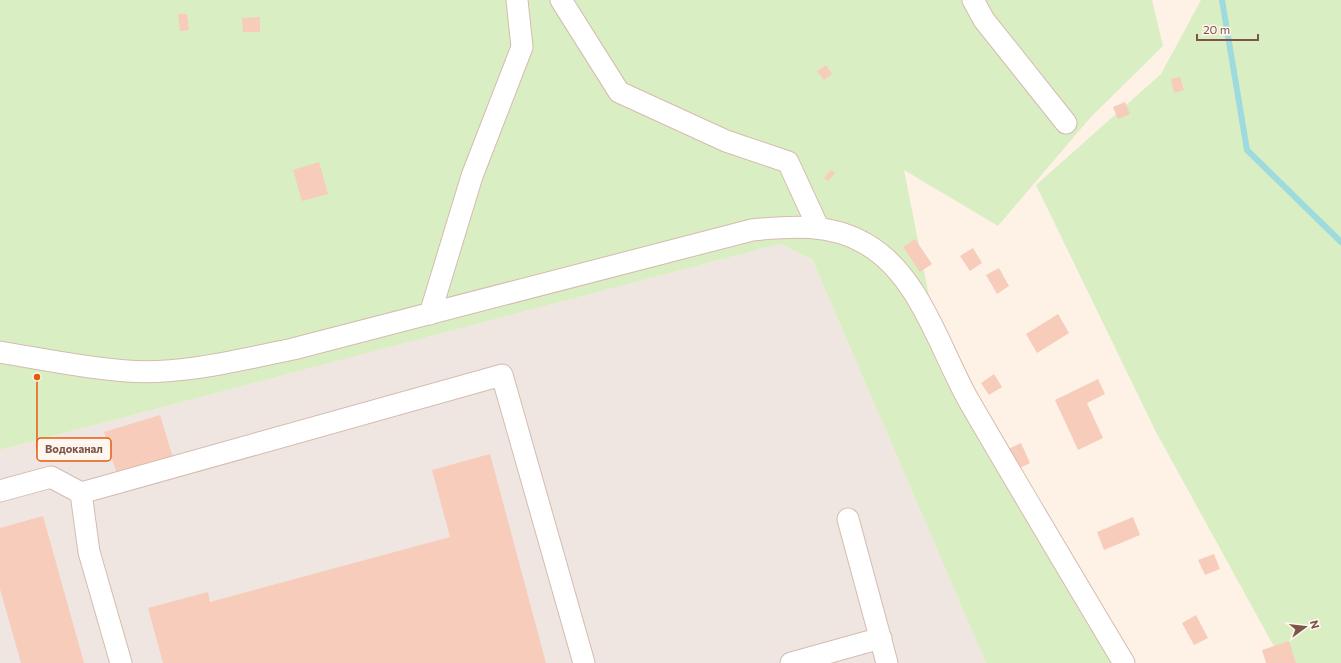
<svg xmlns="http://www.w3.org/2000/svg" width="1341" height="663" viewBox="0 0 1341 663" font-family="Commissioner,sans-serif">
	<rect width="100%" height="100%" fill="#fef2e7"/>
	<path fill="#efe6e1" d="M780,244L812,259L986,663H0V450Z"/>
	<path fill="#daeec3" d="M0,0H1152L1163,46L1090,118L998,226L904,170L936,331L1124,663H986L812,259L780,244L0,450Z
		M1201,0H1341V663H1283L1156,432L1036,185L1161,74Z"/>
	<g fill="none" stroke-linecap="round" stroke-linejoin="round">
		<path stroke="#9ddbde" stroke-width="6" d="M1222,0L1247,150L1341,242"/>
	</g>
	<path fill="#f7ccbb" d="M178,14H187L189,30L180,31Z
		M260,17V32H243L242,18Z
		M826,65L832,74L824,80L817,71Z
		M1180,77L1184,90L1174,93L1171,79Z
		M1125,102L1130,114L1118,119L1113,107Z
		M319,162L328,194L302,201L293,170Z
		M831,170L835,173L828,181L824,178Z
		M915,239L932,264L920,272L903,247Z
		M973,248L982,263L970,271L960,256Z
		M999,268L1009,286L997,294L986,275Z
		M1058,314L1069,333L1037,353L1026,334Z
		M994,374L1002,387L989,395L981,383Z
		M1098,379L1105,394L1087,403L1103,438L1078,450L1055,400Z
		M160,415L174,461L118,478L104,432Z
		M1021,443L1030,463L1016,470L1006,450Z
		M490,454L546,663H163L148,608L208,592L210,602L450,537L432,470Z
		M43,516L84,663H21L0,589V528Z
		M1133,517L1140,535L1104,550L1097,532Z
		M1214,554L1220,569L1205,575L1198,560Z
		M1196,615L1208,638L1194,645L1182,623Z
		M1289,641L1296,663H1266L1262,650Z"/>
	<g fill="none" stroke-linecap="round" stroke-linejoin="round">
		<defs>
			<path id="minor" d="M561,0L619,92L726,141L788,162L818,227
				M973,0L984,20L1066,123
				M430,314L472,176L522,47L517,0
				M0,352C42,359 84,368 127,371C182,375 239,360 293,349L752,230C791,226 831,223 866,244C920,275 940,350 969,401C1020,489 1072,576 1124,663
				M0,491L51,477L81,493L502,375L584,663
				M81,493L89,552L121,663
				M848,519L887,663
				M791,663L881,638"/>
		</defs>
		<use href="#minor" stroke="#d5bbae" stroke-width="23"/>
		<use href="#minor" stroke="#fff" stroke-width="21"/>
	</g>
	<path fill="none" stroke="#e8590c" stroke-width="1.5" d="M37 377L37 449"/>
	<circle fill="#e8590c" stroke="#fff7ef" stroke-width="1.5" cx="37" cy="377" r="4"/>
	<rect fill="#fff7ef" stroke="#e8590c" stroke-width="1.5" x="37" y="438" width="74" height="23" rx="4"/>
	<g font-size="11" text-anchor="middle" font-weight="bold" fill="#7c5448">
		<text x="74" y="453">Водоканал</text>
	</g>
	<g transform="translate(1305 627) rotate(75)" stroke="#fff7ef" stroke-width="3" paint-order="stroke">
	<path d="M0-3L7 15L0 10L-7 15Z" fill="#7c5448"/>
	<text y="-6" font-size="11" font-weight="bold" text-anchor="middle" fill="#7c5448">N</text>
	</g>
	<path d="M1197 34v6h61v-6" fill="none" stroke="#7c5448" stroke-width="2"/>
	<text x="1203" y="34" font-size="12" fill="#7c5448" stroke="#fff7ef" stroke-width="3" paint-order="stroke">20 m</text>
</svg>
